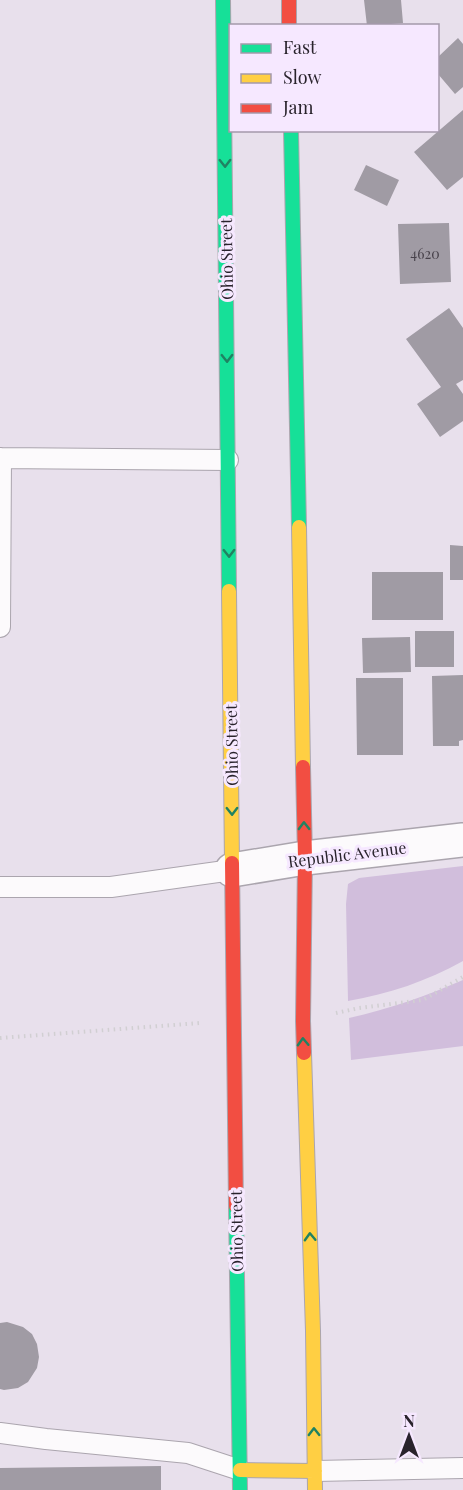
<svg xmlns="http://www.w3.org/2000/svg" width="463" height="1490" viewBox="0 0 463 1490" font-family="'Playfair Display',serif">
	<rect width="100%" height="100%" fill="#e8e0ec"/>
	<path fill="#d1bedc" d="M463,866V961C427,981 389,994 348,1001L346,904L348,884L359,878Z
		M463,980V1046L351,1060L349,1018C389,1009 426,996 463,980Z"/>
	<path fill="#a09ba4" d="M364,0H401L403,23L367,26Z
		M458,38L463,44V87L455,94L438,74V57Z
		M463,110V177L447,190L414,152Z
		M366,165L399,180L387,206L354,190Z
		M449,223L451,282L400,284L398,224Z
		M449,308L463,328V380L456,384L463,394V421L440,437L417,404L441,387L406,339Z
		M450,545L463,546V580H450Z
		M372,572H443V620H372Z
		M415,631H454V667H415Z
		M410,637L411,672L363,673L362,638Z
		M463,675V740L459,741V746H433L432,676Z
		M356,678H403V755H357Z
		M7,1322L23,1327L32,1334L37,1344L39,1357L37,1368L28,1382L18,1388L4,1390L0,1389V1323Z
		M161,1466V1490H0V1468Z"/>
	<g fill="none" stroke-linecap="round" stroke-linejoin="round">
		<defs>
			<path id="lane" d="M0,458L228,460
				M0,627L1,458
				M0,887H111L232,870
				M0,1433L46,1439L188,1453L240,1470
				M315,1471L463,1468"/>
			<path id="street" d="M232,870L305,858L463,840"/>
			<path id="fast" d="M223,0L229,591
				M291,130L299,527
				M236,1206L240,1490"/>
			<path id="slow" d="M299,527L303,767
				M229,591L232,863
				M304,1053L313,1331L315,1490
				M240,1470L315,1471"/>
			<path id="jam" d="M289,0V26
				M303,767L305,858L303,1021L304,1053
				M232,863L236,1206"/>
		</defs>
		<use href="#lane" stroke="#aba5ae" stroke-width="22"/>
		<use href="#street" stroke="#aba5ae" stroke-width="36"/>
		<use href="#fast" stroke="#aba5ae" stroke-width="16"/>
		<use href="#slow" stroke="#aba5ae" stroke-width="16"/>
		<use href="#jam" stroke="#aba5ae" stroke-width="16"/>
		<path stroke="#d1cfd2" stroke-width="4" stroke-dasharray="1.5 4.5" stroke-linecap="butt" d="M336,1013L359,1008L423,1000L463,977
			M0,1038L200,1023"/>
		<use href="#lane" stroke="#fcfafc" stroke-width="20"/>
		<use href="#street" stroke="#fcfafc" stroke-width="33"/>
		<use href="#fast" stroke="#16e098" stroke-width="14"/>
		<use href="#slow" stroke="#ffcf43" stroke-width="14"/>
		<use href="#jam" stroke="#f24e42" stroke-width="14"/>
	</g>
	<defs><path id="oneway-chevron" d="M-2-3.5L2.5 0L-2 3.5" fill="none" stroke-width="1.6" stroke-linecap="round" stroke-linejoin="round" transform="scale(1.5)"/></defs>
	<g stroke="#208262">
		<use href="#oneway-chevron" transform="translate(225 163) rotate(89)"/>
		<use href="#oneway-chevron" transform="translate(227 358) rotate(89)"/>
		<use href="#oneway-chevron" transform="translate(229 553) rotate(89)"/>
		<use href="#oneway-chevron" transform="translate(232 811) rotate(89)"/>
		<use href="#oneway-chevron" transform="translate(304 826) rotate(-91)"/>
		<use href="#oneway-chevron" transform="translate(303 1042) rotate(-92)"/>
		<use href="#oneway-chevron" transform="translate(310 1237) rotate(-92)"/>
		<use href="#oneway-chevron" transform="translate(314 1432) rotate(-91)"/>
	</g>
	<g text-anchor="middle" dominant-baseline="central" stroke-width="6" stroke-linejoin="round" paint-order="stroke">
		<g font-size="14" fill="#47414a">
			<text x="425" y="253">4620</text>
		</g>
		<g font-size="16" fill="#29232c" stroke="#f6e8ff">
			<text transform="translate(226 259) rotate(-91)">Ohio Street</text>
			<text transform="translate(231 745) rotate(-91)">Ohio Street</text>
			<text transform="translate(347 854) rotate(-7)">Republic Avenue</text>
			<text transform="translate(236 1231) rotate(-91)">Ohio Street</text>
		</g>
	</g>
	<rect x="229" y="24" width="210" height="108" fill="#f6e8ff" stroke="#a499ab" stroke-width="1.5"/>
	<rect x="241" y="44" width="30" height="9" fill="#16e098" stroke="#a499ab" stroke-width="1.5"/>
	<text x="283" y="54" font-size="18" fill="#29232c">Fast</text>
	<rect x="241" y="74" width="30" height="9" fill="#ffcf43" stroke="#a499ab" stroke-width="1.5"/>
	<text x="283" y="84" font-size="18" fill="#29232c">Slow</text>
	<rect x="241" y="104" width="30" height="9" fill="#f24e42" stroke="#a499ab" stroke-width="1.5"/>
	<text x="283" y="114" font-size="18" fill="#29232c">Jam</text>
	<g transform="translate(409 1436)" stroke="#f6e8ff" stroke-width="4.5" paint-order="stroke">
	<path d="M0-4.5L10 22L0 15L-10 22Z" fill="#29232c"/>
	<text y="-9" font-size="16" font-weight="bold" text-anchor="middle" fill="#29232c">N</text>
	</g>
</svg>
